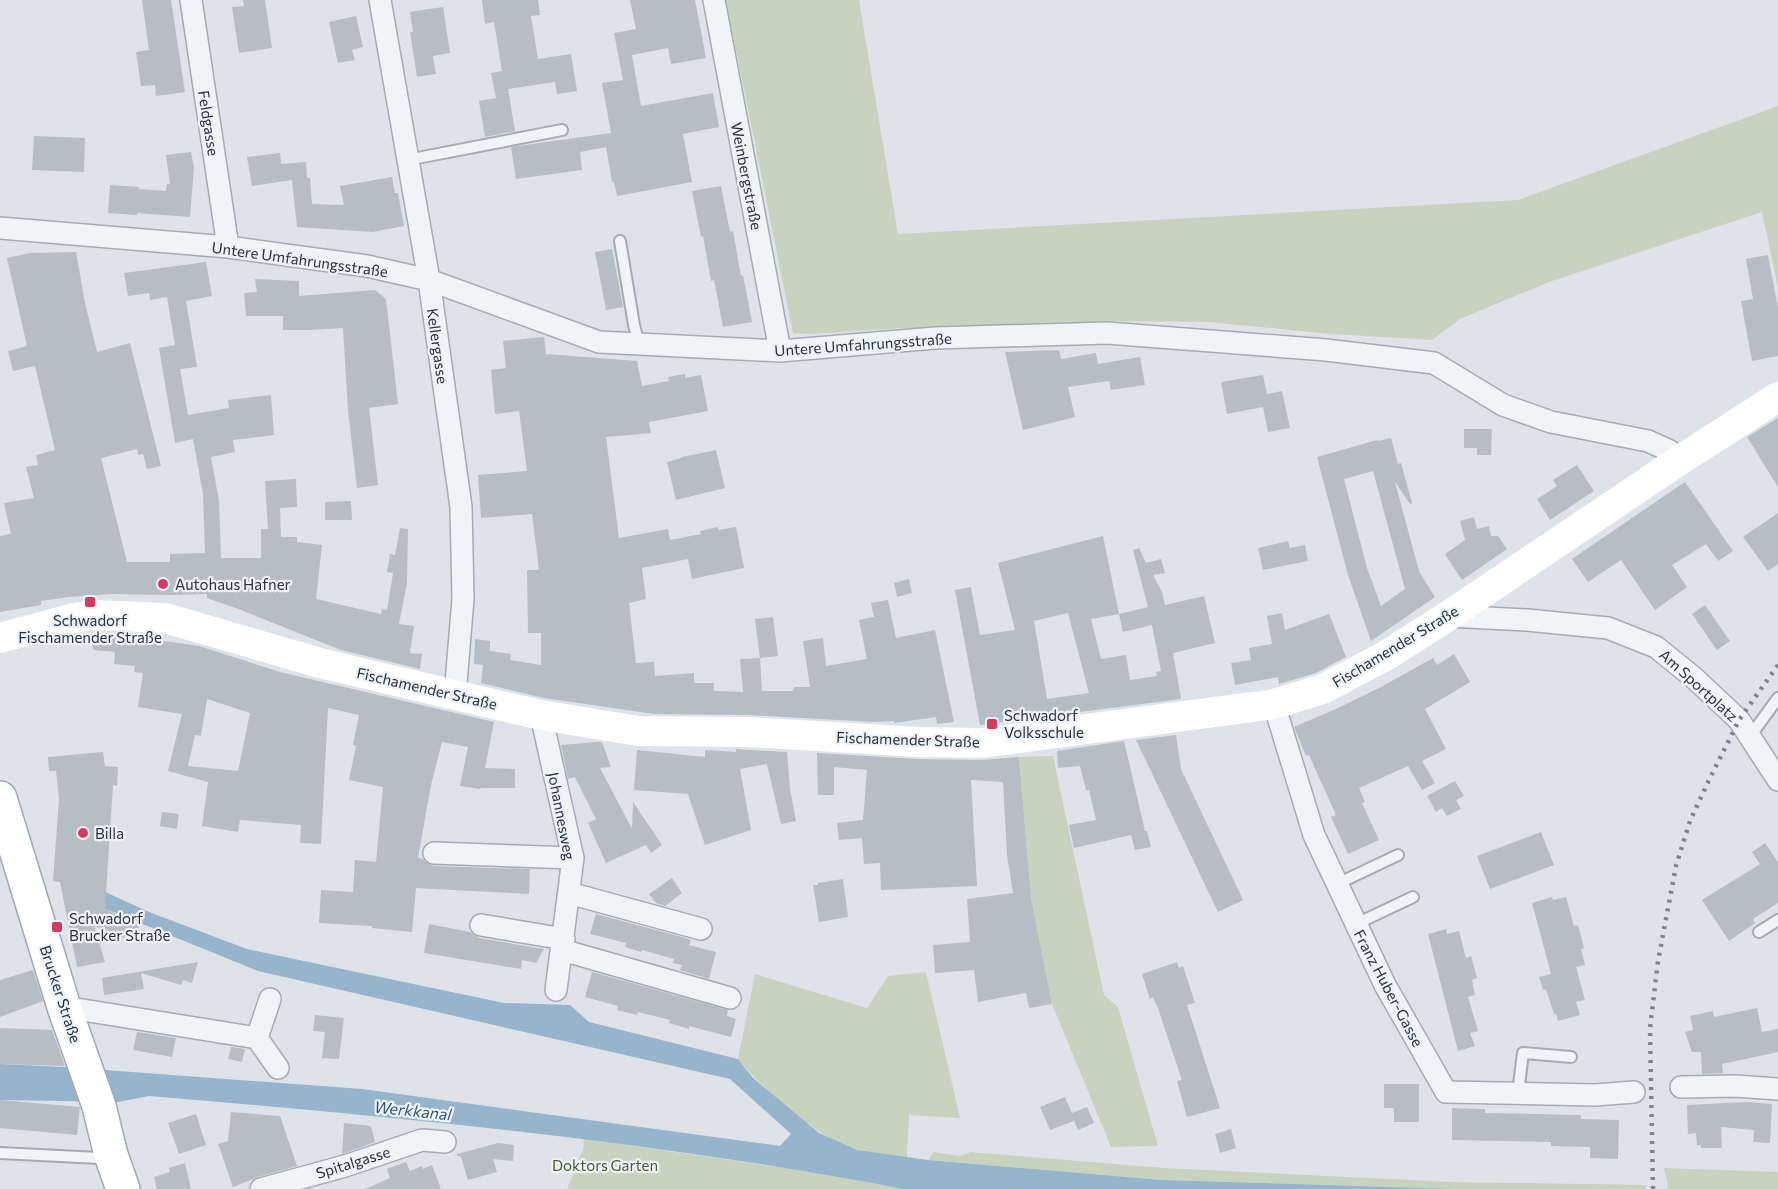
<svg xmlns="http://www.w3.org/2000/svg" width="1778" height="1189" viewBox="0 0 1778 1189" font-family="Commissioner,sans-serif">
	<rect width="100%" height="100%" fill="#dee3e9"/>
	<path fill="#c6d4bf" d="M726,0H859L898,234L1518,200L1778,106V288L1762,212L1549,282L1460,319L1432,340L1331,334L1209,322L1109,321L1048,328H903L810,334L793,333Z
		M1053,756L1104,995L1118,1007L1158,1146L1111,1147L1052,1004L1031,898L1019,757Z
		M926,972L960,1118L909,1115L907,1157C891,1155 872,1155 856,1150C817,1137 764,1091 738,1059L755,974L867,1008L888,976Z
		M584,1139L814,1172L903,1189H567L583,1149Z
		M934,1152L960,1156L971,1152L1164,1168L1453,1182L1646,1185V1189H1458L1162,1180L928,1160Z
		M1664,1168L1778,1172V1189H1667L1668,1185Z"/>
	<path fill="#96b5cc" d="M70,876L149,912L247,949L504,1003L570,1005L589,1022L738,1059L753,1078L819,1133L857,1150L928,1160L1162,1180L1458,1189H903C654,1141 401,1117 149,1096L118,1102L0,1100V1064L65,1067L362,1089L780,1146L791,1134L730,1079L258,971L69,894Z"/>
	<path fill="#b5bdc6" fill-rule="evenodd" d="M142,0H171L185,92L156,96L155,85L141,86L136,52L149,50Z
		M243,0H265L272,48L239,53L232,7L244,6Z
		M482,0H538L540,15L531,16L538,59L571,54L577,91L557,94L555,82L508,89L515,131L485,137L479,101L496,98L491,73L502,71L494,22L485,24Z
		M630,0H695L706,58L671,64L668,48L632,55L641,106L713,93L719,127L683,134L692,182L617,196L614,182H612L606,147L580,152L582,170L516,179L511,147L611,133L602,83L623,80L614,33L636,29Z
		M443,7L450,53L433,56L436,74L417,77L410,32H413L410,12Z
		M356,16L363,47L352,50L355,60L338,63L329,22Z
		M34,136L85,138L84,172L32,170Z
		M191,152L194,168L190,217L137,213V215L108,213L110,185L139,187V189L166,191L167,184H170L166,155Z
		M280,153L281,164L306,162L307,178H310L312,204L344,205L340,186L392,177L395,193H398L404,226L373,232L297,227L292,180L252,186L247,157Z
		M721,186L730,232L733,231L741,276L743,275L752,322L723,327L714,280L711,281L703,236L701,237L692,191Z
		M612,249L623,307L606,310L595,252Z
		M76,252L85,303L97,352L130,343L161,466L147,469L143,454L138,455L137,449L101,458L127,562H170V554L205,553L203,494L193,439L175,443L159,348L175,345L167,297L150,300L149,293L128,296L124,273L206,262L212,296L186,301L197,367L180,369L188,415L229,408L228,400L271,395L274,435L233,440L235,452L211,457L219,501L221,558H261V529H268L265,481L296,479L297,507L280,508L281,537H297V542L322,545L316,599L381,614L382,609L387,610L393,573L387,572L390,554L395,555L400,528L408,529L407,583L399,624L414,626L410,653L422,654L420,669L341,650L241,610L207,598V594L173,595L112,594L69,597L41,601V605L0,612V536L11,534L4,503L34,498L26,467L38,465L36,455L55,450L35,366L13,371L8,351L27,346L7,258L30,253Z
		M1768,255L1778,308V356L1752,361L1741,301L1753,299L1746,259Z
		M255,279L299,281V296L375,290L386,299L398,404L369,408L378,485L357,488L348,410L343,328L310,330H283V316H246L244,293L257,292Z
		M544,337L546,354L637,361L642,386L669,381L668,377L685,374V378L701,375L708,411L649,422L651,433L606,437L619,538L668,529L670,540L701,534L700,531L718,527L719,530L736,527L744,568L692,579L688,559L642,568L646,599L629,603L636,663L654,662L655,676L694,673V683H714V691L743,692L740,659L760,658L762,691H793L794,687H810L803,641L823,638L826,666L867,659L859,620L874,617L871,603L888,600L896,638L935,630L954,722L937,724L936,717L894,723V721L874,722L748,715L654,714L544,698L481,683L483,665L474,664L475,639L490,641V651L511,654L510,660L541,665V633H528L527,570H539L532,514L481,518L478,475L527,471L519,411L495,414L491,370L506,368L503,341Z
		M1059,350L1061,359L1096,353L1098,364L1140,357L1145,385L1111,390L1109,381L1068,387L1075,417L1023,430L1005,352Z
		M1263,375L1267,394L1282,391L1290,428L1268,432L1263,407L1227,414L1221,382Z
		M1778,418V487L1747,437Z
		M1464,429H1492L1491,455H1477V448H1464Z
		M1391,438L1398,464L1401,463L1412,503L1410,504L1395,482L1419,571L1435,597L1371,641L1348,575L1317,457L1377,440L1378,441ZM1373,471L1405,589L1381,606L1367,568L1344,479Z
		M716,450L725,488L676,500L667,462L682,458V457Z
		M1577,465L1594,491L1550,520L1537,499L1557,486L1553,480Z
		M1685,482L1733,551L1718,561L1706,544L1672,565L1687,587L1655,610L1621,560L1588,582L1572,559Z
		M351,501L352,520H325V502Z
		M1778,513V564L1768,571L1743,537Z
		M1474,517L1477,529L1489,526L1491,536H1498L1507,549L1462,580L1445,554L1465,540L1460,521Z
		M1103,536L1119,614L1148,607L1133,550L1139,548L1146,563L1161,559L1165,573L1153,575L1162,592L1165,605L1204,596L1215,643L1173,653L1181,699L980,725L955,590L971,587L980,635L1015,630L998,563ZM1068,613L1089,693L1047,699L1034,621ZM1119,614L1123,632L1152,625L1161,671L1156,672L1157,676L1130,680L1126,655L1101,659L1091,619Z
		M1288,541L1290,548L1305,545L1308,561L1263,570L1258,548Z
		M909,579L912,593L897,597L894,583Z
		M1705,605L1730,641L1717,650L1692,614Z
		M1282,613L1285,630L1329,614L1346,657L1316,673L1279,684L1278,677L1235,685L1231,663L1251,660L1249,648L1272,644L1267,616Z
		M773,617L778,656L760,658L755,619Z
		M108,633L199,646L280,672L494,722L485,768L515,769V788H481L480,789L460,786L468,747L442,742L431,785L418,858L423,859L427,863L434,866L530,869L529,894L416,888L412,932L372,928V926L319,923L321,890L353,892L355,860L376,862L383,787L349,780L356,746L353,745L359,715L328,708L321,844L300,843L301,825L240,820L238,832L202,826L208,782L168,771L182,714L138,707L143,673L134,672L135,666L114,664L115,652L93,650L91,635ZM207,699L250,713L238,771L188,766L195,735L201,736Z
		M1454,654L1470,682L1425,709L1446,749L1422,761L1435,783L1422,790L1408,766L1359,788L1365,802L1362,803L1379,840L1348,854L1331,817L1336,815L1309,755L1306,756L1294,727L1338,708L1381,687L1433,658L1437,665Z
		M1176,735L1181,769L1243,900L1218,912L1136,740Z
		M1124,741L1145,831H1147L1151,847L1135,850L1131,835L1074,848L1069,825L1096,820L1089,790H1086L1080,766L1058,768L1057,751Z
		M597,742H602L611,767L600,768L632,829L633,802L662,845L651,853L646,845L606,863L588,823L596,819L575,777L568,779L561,745Z
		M736,749L787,752L790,789L796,821L781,824L767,764L740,769L751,830L705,845L688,794L634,790L637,750L705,757V750L736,752Z
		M103,752L105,766L118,767L117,786L113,785L105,909L140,924L134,942L94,926L105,962L77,967L60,882L53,881L59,799L56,771H49L48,757Z
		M817,753L918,759L982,760L1019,757L1031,898L1052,1004L1029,1008L1026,993L978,1002L974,970L935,973L933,945L970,942L967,899L1013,893L1007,855L1003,782L971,780L977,886L881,890L880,863L864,864L862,838L839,840L837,823L863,820L867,770L834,767V795H818Z
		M1455,781L1464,796L1456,800L1461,809L1447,816L1442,808L1436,812L1427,796Z
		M162,812L179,814L177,829L160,826Z
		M1541,832L1554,865L1490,889L1477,856Z
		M1765,843L1778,862V903L1753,919L1755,923L1729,941L1702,900L1760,864L1752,852Z
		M672,878L682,893L665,906L656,903L649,894Z
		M843,879L848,917L819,922L813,885H818V883Z
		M1552,897L1553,900L1566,897L1574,926L1578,925L1584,948L1581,949L1585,965L1576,967L1585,1000L1576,1002L1580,1015L1558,1021L1556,1014H1554L1546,989L1543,990L1539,977L1551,974L1532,903Z
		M596,914L682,937L691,940L689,945L716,952L709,979L680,970L682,965L673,963L674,959L642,950L641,952L625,947L626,943L590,934Z
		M429,924L470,932L479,938L544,949L536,963L522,960L521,969L424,953Z
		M1446,929L1447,934L1459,931L1466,958L1471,956L1477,978L1472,980L1475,995L1468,997L1478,1031L1470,1033L1475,1046L1458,1051L1428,934Z
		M198,962L192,983L183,980L181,985L141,973L144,989L104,995L102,978Z
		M1177,962L1179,968L1183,966L1195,1003L1187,1005L1220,1108L1187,1117L1177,1081L1182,1080L1157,1005H1156L1153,997L1150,999L1142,974Z
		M33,970L43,1001L0,1017V980Z
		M592,972L728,1010L727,1016L736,1019L731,1037L689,1026V1029L669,1023L670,1020L638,1012L637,1015L617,1010L618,1006L585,997Z
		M1757,1008L1762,1032L1778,1029V1052L1722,1064L1723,1073L1702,1074L1701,1052H1692L1685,1032L1693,1030L1690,1016L1713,1011L1714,1017Z
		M315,1015L344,1018L339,1059L322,1058L325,1032L313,1031Z
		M0,1028L52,1030L65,1066L0,1064Z
		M137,1032L176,1038L172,1057L133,1050Z
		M231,1047L245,1049L242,1062L228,1059Z
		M1384,1084H1419V1122H1394V1108H1384Z
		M1065,1097L1072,1113L1087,1107L1094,1123L1078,1130L1074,1121L1050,1130L1040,1107Z
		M0,1100L80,1107L77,1135L0,1128Z
		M1747,1102L1772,1104L1770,1143L1753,1142L1754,1130L1721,1127L1722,1148H1701V1145H1697L1696,1133L1688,1134L1687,1105Z
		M1452,1108L1485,1109V1113L1581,1115V1119L1619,1120L1618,1159L1590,1158V1147L1551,1146V1142L1452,1140Z
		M231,1112L280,1116L297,1166L258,1177L233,1187L218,1144L228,1141Z
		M196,1114L206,1145L179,1154L168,1123Z
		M344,1123L371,1126L375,1142L342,1154Z
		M1231,1129L1236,1148L1220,1153L1215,1134Z
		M498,1143L514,1145L513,1161L493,1159L497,1172L468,1180L461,1157L457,1156V1154Z
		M406,1162L410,1171L422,1166L423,1169L432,1165L441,1189H365L390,1178L387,1169Z
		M185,1163L191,1189H157L154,1177L170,1172L169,1168Z"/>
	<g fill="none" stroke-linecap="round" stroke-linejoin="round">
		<defs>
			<path id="lane" d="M407,160L562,130
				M620,241L634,325L639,344
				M1751,735L1778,698
				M1337,884L1398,855
				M1356,924L1413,897
				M1759,932L1778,920
				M1518,1093L1523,1053L1571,1057
				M0,1153L99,1158L108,1156"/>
			<path id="street" d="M191,0L228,247
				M380,0L429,280L461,507L463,599L455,695
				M714,0L780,351
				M0,228L228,247L367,266L429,280L599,342L780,351L935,338L1107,333L1326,350L1434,363L1503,405L1551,422L1648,441L1670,451L1680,460
				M1448,616L1527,620L1608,628L1656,647L1693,677L1739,720L1778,780
				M1274,704L1314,835L1385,985L1446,1092L1595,1095L1634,1092
				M541,715L573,858L556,990
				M434,853L573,858
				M569,893L701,929
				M481,925L564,939
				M562,950L730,998
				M64,1007L257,1038L278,1068
				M257,1038L270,999
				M1681,1087L1735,1086L1778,1089
				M261,1189L345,1166L422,1140L445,1142"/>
			<path id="primary" d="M0,798L64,1007L99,1106L111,1155L123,1189"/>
		</defs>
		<use href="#lane" stroke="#a3abb3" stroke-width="14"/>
		<use href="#street" stroke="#a3abb3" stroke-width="24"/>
		<use href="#primary" stroke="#9da9b6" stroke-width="36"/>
		<use href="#lane" stroke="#f1f4f7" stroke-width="10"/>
		<use href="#street" stroke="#f1f4f7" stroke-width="21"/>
		<path stroke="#fff" stroke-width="30" d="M0,638L74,618L94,615L165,618L320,663L455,695L541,715L638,731L748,732L918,742L982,743L1274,704L1323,689L1387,655L1448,616L1680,460L1778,397"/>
		<use href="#primary" stroke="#fff" stroke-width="33"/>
		<path stroke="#778494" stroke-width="4.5" stroke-dasharray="3 6" stroke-linecap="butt" d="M1653,1189L1650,1028L1658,961L1676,866L1690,821L1709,780L1739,720L1778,665"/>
	</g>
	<g fill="#d83960" stroke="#eef2f6" stroke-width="2">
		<circle cx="163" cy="584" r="6"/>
		<rect x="84" y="596" width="12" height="12" rx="3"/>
		<rect x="986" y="718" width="12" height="12" rx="3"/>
		<circle cx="83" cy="833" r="6"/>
		<rect x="51" y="921" width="12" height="12" rx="3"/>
	</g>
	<g text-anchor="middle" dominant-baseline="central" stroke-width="4.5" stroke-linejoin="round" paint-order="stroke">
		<g font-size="15" fill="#263341" stroke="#eef2f6">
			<text transform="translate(209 123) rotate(81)">Feldgasse</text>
			<text transform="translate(747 176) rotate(79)">Weinbergstraße</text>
			<text transform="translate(300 259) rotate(8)">Untere Umfahrungsstraße</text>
			<text transform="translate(863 344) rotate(-4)">Untere Umfahrungsstraße</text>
			<text transform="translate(438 346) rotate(82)">Kellergasse</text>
			<text transform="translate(1395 646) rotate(-31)">Fischamender Straße</text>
			<text transform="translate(1699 685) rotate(42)">Am Sportplatz</text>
			<text transform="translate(427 688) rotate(13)">Fischamender Straße</text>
			<text transform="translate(908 739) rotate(2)">Fischamender Straße</text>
			<text transform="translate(562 816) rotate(79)">Johannesweg</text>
			<text transform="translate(1389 988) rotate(62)">Franz Huber-Gasse</text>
			<text transform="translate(61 994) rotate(72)">Brucker Straße</text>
			<text transform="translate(353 1162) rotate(-17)">Spitalgasse</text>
		</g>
		<g font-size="15" fill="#263341" stroke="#eef2f6" text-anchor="start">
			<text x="175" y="584">Autohaus Hafner</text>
			<text x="90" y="620" text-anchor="middle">Schwadorf<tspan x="90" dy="17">Fischamender Straße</tspan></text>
			<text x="1004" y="715">Schwadorf<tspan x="1004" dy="17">Volksschule</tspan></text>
			<text x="95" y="833">Billa</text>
			<text x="69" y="918">Schwadorf<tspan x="69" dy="17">Brucker Straße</tspan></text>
		</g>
		<g font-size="15" fill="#3f5e32" stroke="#eef2f6">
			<text x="605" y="1165">Doktors Garten</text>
		</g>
		<g font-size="16" font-style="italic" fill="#2d5678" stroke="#eef2f6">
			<text transform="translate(413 1110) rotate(6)">Werkkanal</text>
		</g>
	</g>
</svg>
